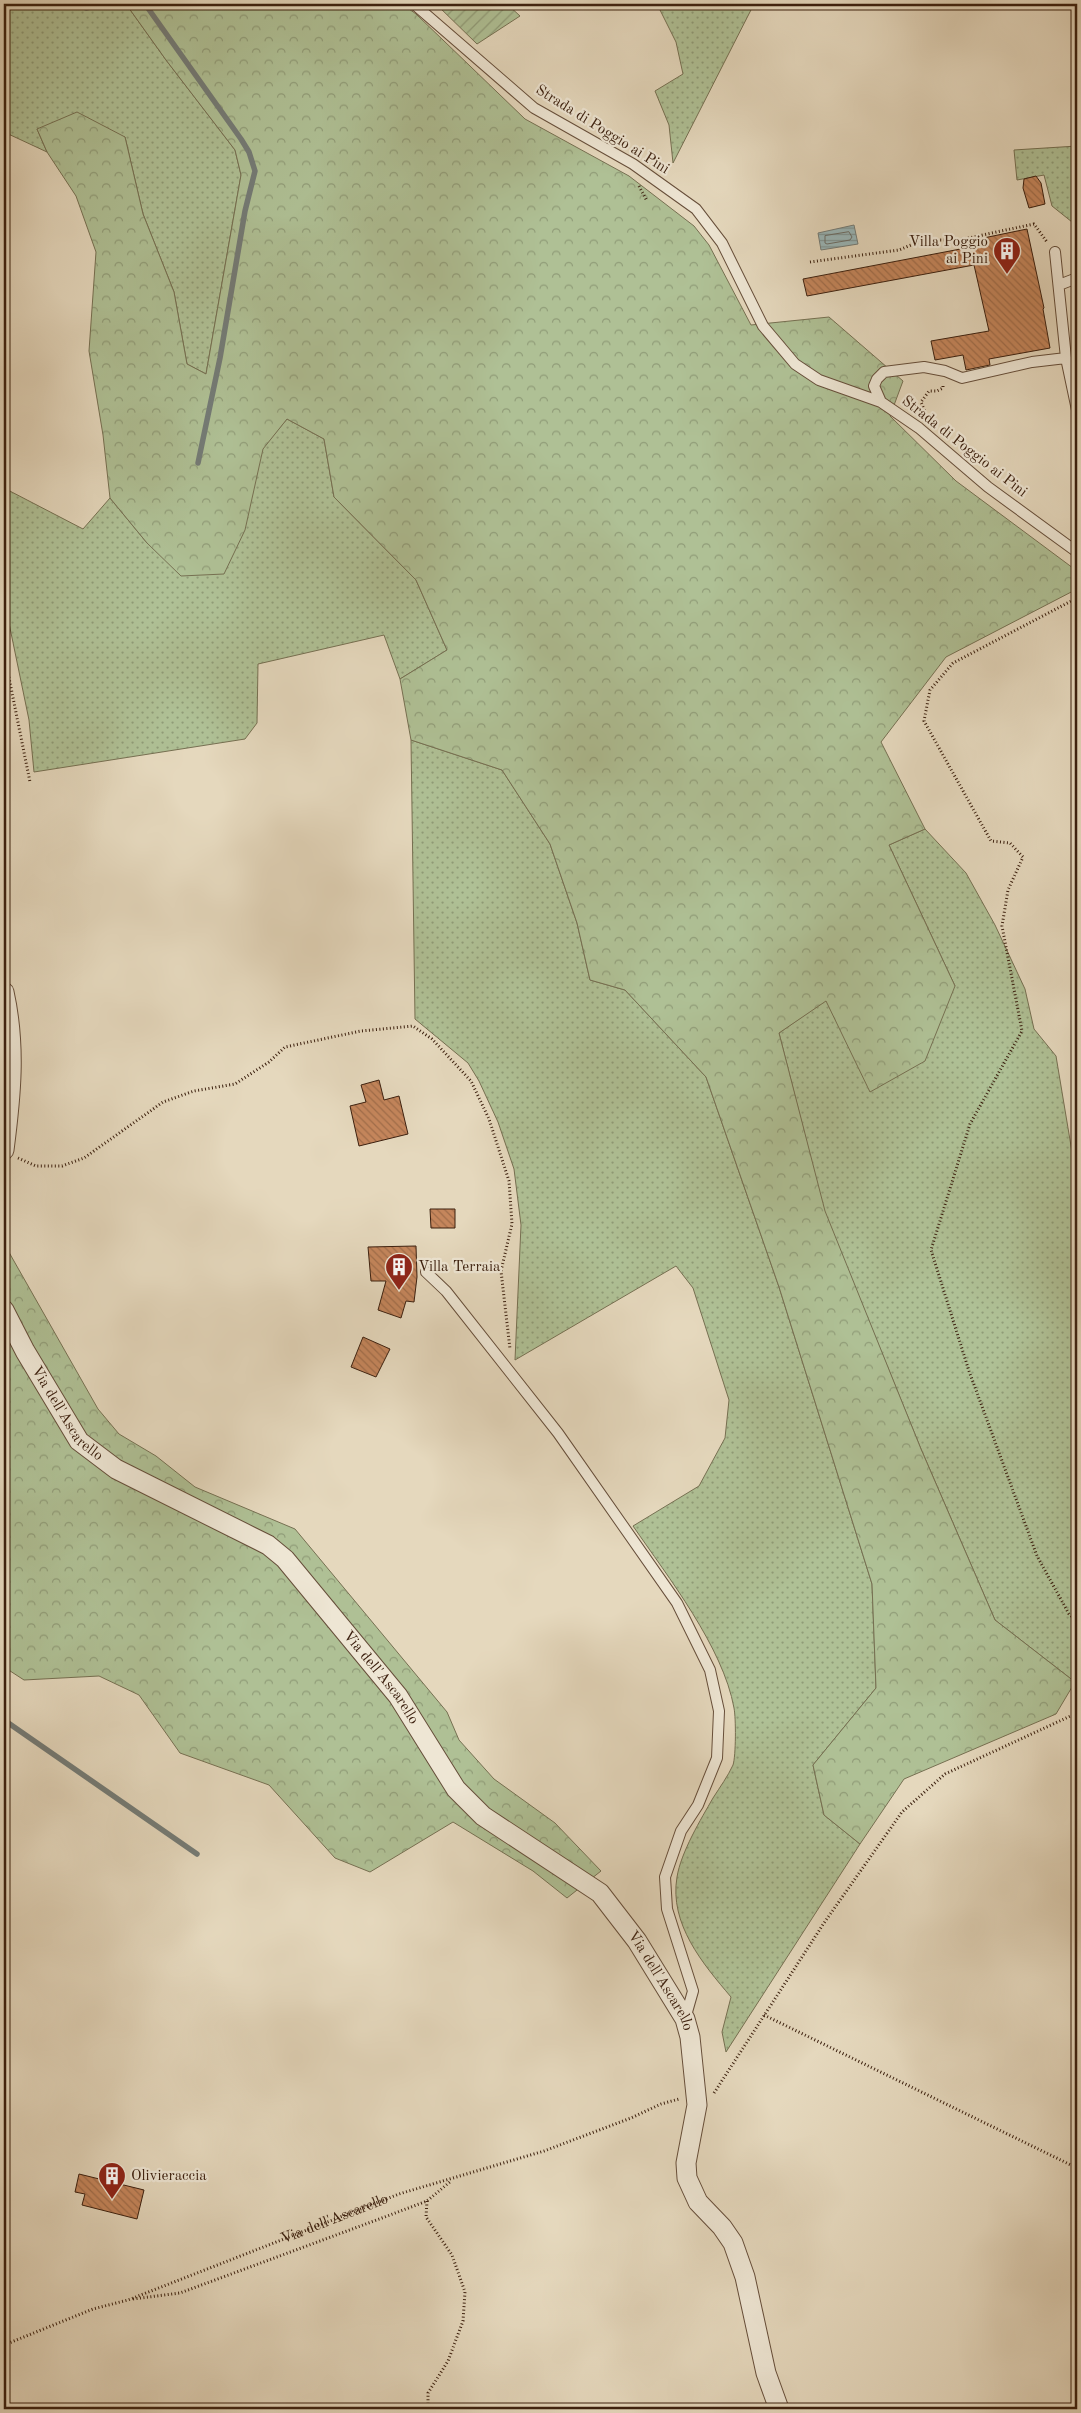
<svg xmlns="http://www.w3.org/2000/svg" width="1081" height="2413" viewBox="0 0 1081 2413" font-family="'Old Standard TT',serif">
	<defs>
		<pattern id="grass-dots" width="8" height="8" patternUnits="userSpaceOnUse" patternTransform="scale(1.25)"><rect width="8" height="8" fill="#afc095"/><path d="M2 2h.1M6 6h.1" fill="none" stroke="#909c78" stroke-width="1.8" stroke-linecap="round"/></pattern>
		<pattern id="forest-crowns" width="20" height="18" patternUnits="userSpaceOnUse" patternTransform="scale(1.25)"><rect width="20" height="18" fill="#afc095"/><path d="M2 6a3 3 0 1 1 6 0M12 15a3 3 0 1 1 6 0" fill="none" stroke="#909c78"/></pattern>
		<pattern id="garden-furrows" width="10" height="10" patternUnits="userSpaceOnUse" patternTransform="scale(1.25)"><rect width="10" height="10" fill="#afc095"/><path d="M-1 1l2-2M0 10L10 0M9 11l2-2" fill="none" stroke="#909c78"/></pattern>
		<pattern id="water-rules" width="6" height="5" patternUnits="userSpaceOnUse" patternTransform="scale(1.25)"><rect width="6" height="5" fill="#9ab8bb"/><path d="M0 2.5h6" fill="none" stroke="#7f9596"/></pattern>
		<pattern id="building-back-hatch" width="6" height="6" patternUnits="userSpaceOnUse" patternTransform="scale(1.25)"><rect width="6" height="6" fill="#c5865c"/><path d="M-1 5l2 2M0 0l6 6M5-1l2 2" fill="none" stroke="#a16d4a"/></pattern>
	</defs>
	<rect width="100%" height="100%" fill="#e5d8bd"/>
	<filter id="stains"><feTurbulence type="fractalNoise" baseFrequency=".004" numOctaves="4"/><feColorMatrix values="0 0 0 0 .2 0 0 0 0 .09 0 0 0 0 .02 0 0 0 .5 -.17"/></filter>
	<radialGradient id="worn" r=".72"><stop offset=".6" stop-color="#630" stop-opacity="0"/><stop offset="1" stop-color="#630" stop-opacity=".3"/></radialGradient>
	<path fill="url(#grass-dots)" stroke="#767052" d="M4,4H126L166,60L235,150L241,175L206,374L187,364L174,292L143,214L125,137L37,129L47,152L4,132Z
		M657,4H754L673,163L669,125L655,91L683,74L676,42Z
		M1077,146V226L1052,206L1044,175L1017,180L1014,150Z
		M287,419L324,439L334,497L416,580L447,650L400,679L384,635L258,664L257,723L245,739L34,772L29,720L4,599V488L83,529L110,498L147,543L262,449Z
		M411,740L502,770L550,844L577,923L590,980L625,990L706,1077L779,1287L872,1584L876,1688L813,1765L824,1815L860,1844L726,2052L722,2032L731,1997C703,1964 669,1924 677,1877C681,1852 701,1819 713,1798C720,1787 728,1776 733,1765C736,1756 736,1718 734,1708C723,1647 668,1577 633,1526L699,1486L725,1438L729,1400L693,1288L676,1266L515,1360L521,1225L514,1169L498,1122L479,1081L468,1063L415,1019Z
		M925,829L966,873L995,925L1025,989L1034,1029L1056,1056L1077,1182V1678L1075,1682L995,1620L921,1449L824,1211L779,1033L826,1000L955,986L889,845Z"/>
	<path fill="url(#forest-crowns)" stroke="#767052" d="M126,4H402L416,14L525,119L629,176L694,226L709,245L751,325L829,317L903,381L890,416L956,481L1077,571V589L946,657L881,742L925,829L889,845L955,986L925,1061L870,1092L826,1001L779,1033L825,1211L921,1449L995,1620L1075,1682L1056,1714L904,1779L860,1844L824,1815L813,1765L876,1688L872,1584L779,1287L706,1077L625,990L590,980L577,923L550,844L502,770L411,740L400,679L447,650L416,580L334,497L324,439L287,419L263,449L245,530L224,574L181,576L147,543L110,498L103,435L89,351L96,252L76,196L47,152L37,129L77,112L125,137L143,214L174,292L187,364L206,374L241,175L235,150L166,60Z
		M4,1247H6L98,1409L119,1434L156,1456L195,1487L295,1529L447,1712L459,1740L494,1779L555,1823L601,1871L567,1898L533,1871L453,1822L370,1872L335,1858L269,1785L180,1753L139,1695L99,1676L24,1680L4,1667Z"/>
	<path fill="url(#garden-furrows)" stroke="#767052" d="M436,4H507L520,16L477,44Z"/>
	<path fill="url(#water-rules)" stroke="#747b76" d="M854,225L858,244L821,250L818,233Z"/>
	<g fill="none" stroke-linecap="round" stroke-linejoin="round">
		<path stroke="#6b6c65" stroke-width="1" d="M849,232L852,237L850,240L827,244L825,243V236Z"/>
		<path stroke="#747b76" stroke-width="5.5" d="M80,4L86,8L101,4
			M145,4L241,139L249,152L255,171L245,211L220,358L198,463
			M4,1720L197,1854"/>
	</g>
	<path fill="url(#building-back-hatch)" stroke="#3c200f" d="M1036,176L1041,183L1045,204L1029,208L1023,188L1024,179Z
		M1027,229L1044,308L1043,309L1050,348L989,359L990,365L966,370L963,355L935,360L931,341L989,331L974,265L807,296L803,279L971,247L969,241Z
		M379,1080L384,1100L399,1096L408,1134L359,1146L350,1106L366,1102L361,1085Z
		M430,1209H455V1228H431Z
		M416,1246L417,1277L414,1302L406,1301L401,1318L378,1310L386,1281H371L368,1247Z
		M363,1337L390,1349L376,1377L351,1367Z
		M79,2174L144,2190L137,2219L82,2205L85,2194L75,2192Z"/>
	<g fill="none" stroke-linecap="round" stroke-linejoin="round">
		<defs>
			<path id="service" d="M414,4L534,108L633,164L696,209L722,243L763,326L795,364L819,380L881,402L919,428L988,487L1077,552
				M1055,252L1066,358L1077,410
				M1059,285L1077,278
				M881,402L874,386L877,379L884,372L924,367L945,371L962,378L1032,362L1066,358
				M426,1272L446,1291L558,1433L677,1603L710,1670L719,1711L717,1758L698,1805L681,1831L665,1877L667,1909L693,1991L685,2019"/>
			<g id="minor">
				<path d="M4,992C16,1046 11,1096 4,1150"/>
				<path id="s2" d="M4,1310L25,1351L79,1441L116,1469L268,1545L285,1559L398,1696L456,1789L483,1816L600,1893L637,1941L685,2019L690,2037L697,2105L686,2163L687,2178L698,2202L722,2227L733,2243L745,2277L766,2373L779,2409"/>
			</g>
		</defs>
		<use href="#service" stroke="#664e3a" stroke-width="12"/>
		<use href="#minor" stroke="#664e3a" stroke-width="21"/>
		<g stroke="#3c200f" stroke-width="3" stroke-dasharray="1 2.5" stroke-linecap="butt">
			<path d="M639,186L647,201"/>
			<path d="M810,262L899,250L923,240H959L1034,224L1047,242"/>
			<path d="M927,417L921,402L929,391H937L943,388V384"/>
			<path d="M1077,598L953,663L930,690L924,721L991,841L1010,843L1023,857L1008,890L1002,926L1022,1031L970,1124L931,1250L969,1371L1037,1556L1069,1614L1077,1621"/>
			<path d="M4,653L30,782"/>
			<path d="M18,1158L36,1166H62L84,1158L163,1102L194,1091L235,1084L269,1062L285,1047L361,1031L413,1026L432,1039L471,1081L489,1119L509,1181L512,1224L501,1271L510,1349"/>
			<path d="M764,2015L1077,2168"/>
			<path d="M714,2093L824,1923L902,1812L945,1774L1077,1713"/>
			<path d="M427,2201L426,2217L452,2255L465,2292L463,2321L448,2361L428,2393V2409"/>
			<path d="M133,2299L180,2293L382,2218L427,2201L451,2181"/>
			<path id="s1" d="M4,2345L93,2309L128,2300L399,2194L544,2151L631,2118L661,2104L679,2099"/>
		</g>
		<use href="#service" stroke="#eee6d4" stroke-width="10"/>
		<use href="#minor" stroke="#eee6d4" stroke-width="19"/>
	</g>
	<defs>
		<symbol id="building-pin" viewBox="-11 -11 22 30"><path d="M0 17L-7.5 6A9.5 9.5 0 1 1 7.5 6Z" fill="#8f2418" stroke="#eee6d4"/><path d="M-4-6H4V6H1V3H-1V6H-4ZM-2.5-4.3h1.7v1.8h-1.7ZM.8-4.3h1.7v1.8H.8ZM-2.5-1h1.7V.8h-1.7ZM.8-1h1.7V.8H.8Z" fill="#fff"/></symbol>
	</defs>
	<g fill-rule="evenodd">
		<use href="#building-pin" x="991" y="235" width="32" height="43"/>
		<use href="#building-pin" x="383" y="1251" width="32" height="43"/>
		<use href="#building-pin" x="96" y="2160" width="32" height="43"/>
	</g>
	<g text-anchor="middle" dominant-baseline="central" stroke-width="4.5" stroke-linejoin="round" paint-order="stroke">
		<g font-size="15" fill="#3c200f" stroke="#eee6d4">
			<text transform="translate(602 130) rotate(32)">Strada di Poggio ai Pini</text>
			<text transform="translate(964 447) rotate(38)">Strada di Poggio ai Pini</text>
			<text stroke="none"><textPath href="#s2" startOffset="122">Via dell'Ascarello</textPath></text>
			<text stroke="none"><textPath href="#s2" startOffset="542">Via dell'Ascarello</textPath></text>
			<text stroke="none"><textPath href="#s2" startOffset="962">Via dell'Ascarello</textPath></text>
			<text stroke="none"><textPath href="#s1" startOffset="354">Via dell'Ascarello</textPath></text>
		</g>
		<g font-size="15" fill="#3c200f" stroke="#eee6d4" text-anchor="start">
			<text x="988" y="242" text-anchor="end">Villa Poggio<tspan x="988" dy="17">ai Pini</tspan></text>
			<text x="418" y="1267">Villa Terraia</text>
			<text x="131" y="2176">Olivieraccia</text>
		</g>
	</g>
	<rect width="1081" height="2413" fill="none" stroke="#e5d8bd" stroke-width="20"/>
	<rect x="5" y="5" width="1071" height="2403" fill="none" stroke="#3c200f" stroke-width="2.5"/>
	<rect x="10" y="10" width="1061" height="2393" fill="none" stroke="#3c200f"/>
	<rect width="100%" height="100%" filter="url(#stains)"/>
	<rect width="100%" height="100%" fill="url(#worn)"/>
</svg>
